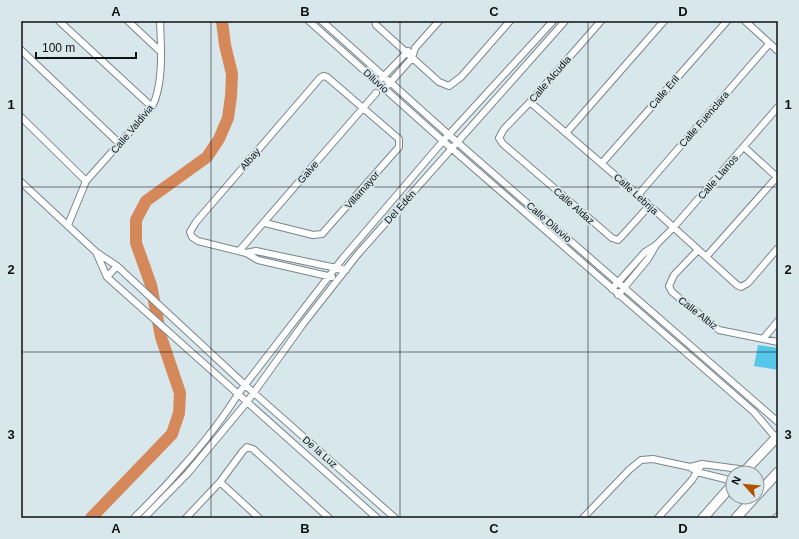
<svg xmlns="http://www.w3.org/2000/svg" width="799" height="539" viewBox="0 0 799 539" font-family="Helvetica,sans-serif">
	<rect width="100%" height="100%" fill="#d8e7ec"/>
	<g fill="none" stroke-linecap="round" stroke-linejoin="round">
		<path stroke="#d5895b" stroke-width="12" d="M91,518L172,434L179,413L180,393L161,337L151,285L136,243V220L146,201L207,157L219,139L228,118L231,96L232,74L225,45L222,21"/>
	</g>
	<path fill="#56c7e8" d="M758,345L778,348V370L754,366Z"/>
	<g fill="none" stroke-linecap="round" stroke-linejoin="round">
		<defs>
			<path id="street" d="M59,21L152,107
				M128,21L161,52
				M309,21L443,141L754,412L776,438
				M322,21L449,135L778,422
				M375,21L376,25L439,82L449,86L461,77L510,21
				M601,21L530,102L504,129L499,138L503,144L612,238L618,240L621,237L649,206
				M745,21L778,51
				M21,50L120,144
				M381,79L408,51
				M388,85L412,58L415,48L439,21
				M530,102L638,195L737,285L741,287L748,283L778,248
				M21,117L86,181
				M566,133L664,21
				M744,147L778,178
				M602,163L727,21
				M21,182L96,252L117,266L245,385L395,518
				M638,195L769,44
				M265,223L313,235L322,234L399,147V139L327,77L323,76L320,78L196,222L190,232L192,237L198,241L246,253L256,251L346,270
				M68,225L86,181L152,107C164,84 161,46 160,21
				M698,250L674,275L669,286L672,292L719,330L778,342
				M239,251L376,93
				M96,252L107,277L377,518
				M246,253L258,260L332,277
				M706,257L777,177
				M107,277L117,266
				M612,289L645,252L656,245L673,228L778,107
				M618,295L648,259L656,245
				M763,339L778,321
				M690,467L702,464L746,470
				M220,482L259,518
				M134,518C169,484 213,435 238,394L343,258L443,141L553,21
				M144,518L188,473L247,402L303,324L358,254L565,21
				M186,518L220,482L243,451L247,447L253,449L329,518
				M583,518L629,470L641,460L653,459L690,467L697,472L733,481
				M658,518L692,480L702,464
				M776,518L778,516"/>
			<path id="secondary" d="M743,473L778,436
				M757,495L778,472
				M703,518L733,484
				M736,518L755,497"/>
		</defs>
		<use href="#street" stroke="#79868a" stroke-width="8"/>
		<use href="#secondary" stroke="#79868a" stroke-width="11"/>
		<use href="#street" stroke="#fff" stroke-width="6"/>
		<use href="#secondary" stroke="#fff" stroke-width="9"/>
	</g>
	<path fill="none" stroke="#0c1113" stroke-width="1" stroke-opacity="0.55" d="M211,21V518M400,21V518M588,21V518M21,187H778M21,352H778"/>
	<g text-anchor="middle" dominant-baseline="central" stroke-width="4" stroke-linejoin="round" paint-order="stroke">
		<g font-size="10" fill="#0c1113" stroke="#d8e7ec">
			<text transform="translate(550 79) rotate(-49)">Calle Alcudia</text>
			<text transform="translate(376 81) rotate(42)">Diluvio</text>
			<text transform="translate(664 92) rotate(-49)">Calle Eril</text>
			<text transform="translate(704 119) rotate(-49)">Calle Fuenclara</text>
			<text transform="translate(132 129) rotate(-50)">Calle Valdivia</text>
			<text transform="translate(250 159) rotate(-49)">Albay</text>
			<text transform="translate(308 172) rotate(-49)">Galve</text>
			<text transform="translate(718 177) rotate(-49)">Calle Llanos</text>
			<text transform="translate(362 190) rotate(-49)">Villamayor</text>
			<text transform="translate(636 194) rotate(42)">Calle Lebrija</text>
			<text transform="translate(574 206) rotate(41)">Calle Aldaz</text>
			<text transform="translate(400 207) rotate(-48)">Del Edén</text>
			<text transform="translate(549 222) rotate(41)">Calle Diluvio</text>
			<text transform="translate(698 313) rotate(38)">Calle Albiz</text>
			<text transform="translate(320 452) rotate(41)">De la Luz</text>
		</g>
	</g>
	<rect width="799" height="539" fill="none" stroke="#d8e7ec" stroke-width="44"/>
	<g transform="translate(745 485) rotate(297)"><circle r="19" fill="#d8e7ec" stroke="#869195"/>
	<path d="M0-3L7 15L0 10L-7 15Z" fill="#b05200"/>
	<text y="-6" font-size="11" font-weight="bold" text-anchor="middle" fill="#0c1113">N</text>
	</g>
	<path d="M36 52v6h100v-6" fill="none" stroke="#0c1113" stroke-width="2"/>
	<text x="42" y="52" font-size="12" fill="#0c1113" stroke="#d8e7ec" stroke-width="3" paint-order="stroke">100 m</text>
	<rect x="22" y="22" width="755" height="495" fill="none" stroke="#0c1113" stroke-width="1.5"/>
	<g font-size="13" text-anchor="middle" font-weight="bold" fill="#0c1113">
		<text x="116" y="16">A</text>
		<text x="305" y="16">B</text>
		<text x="494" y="16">C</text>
		<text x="683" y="16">D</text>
		<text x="11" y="109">1</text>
		<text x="788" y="109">1</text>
		<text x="11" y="274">2</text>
		<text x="788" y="274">2</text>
		<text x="11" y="439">3</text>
		<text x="788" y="439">3</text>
		<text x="116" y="533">A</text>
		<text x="305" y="533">B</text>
		<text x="494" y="533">C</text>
		<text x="683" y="533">D</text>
	</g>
</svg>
